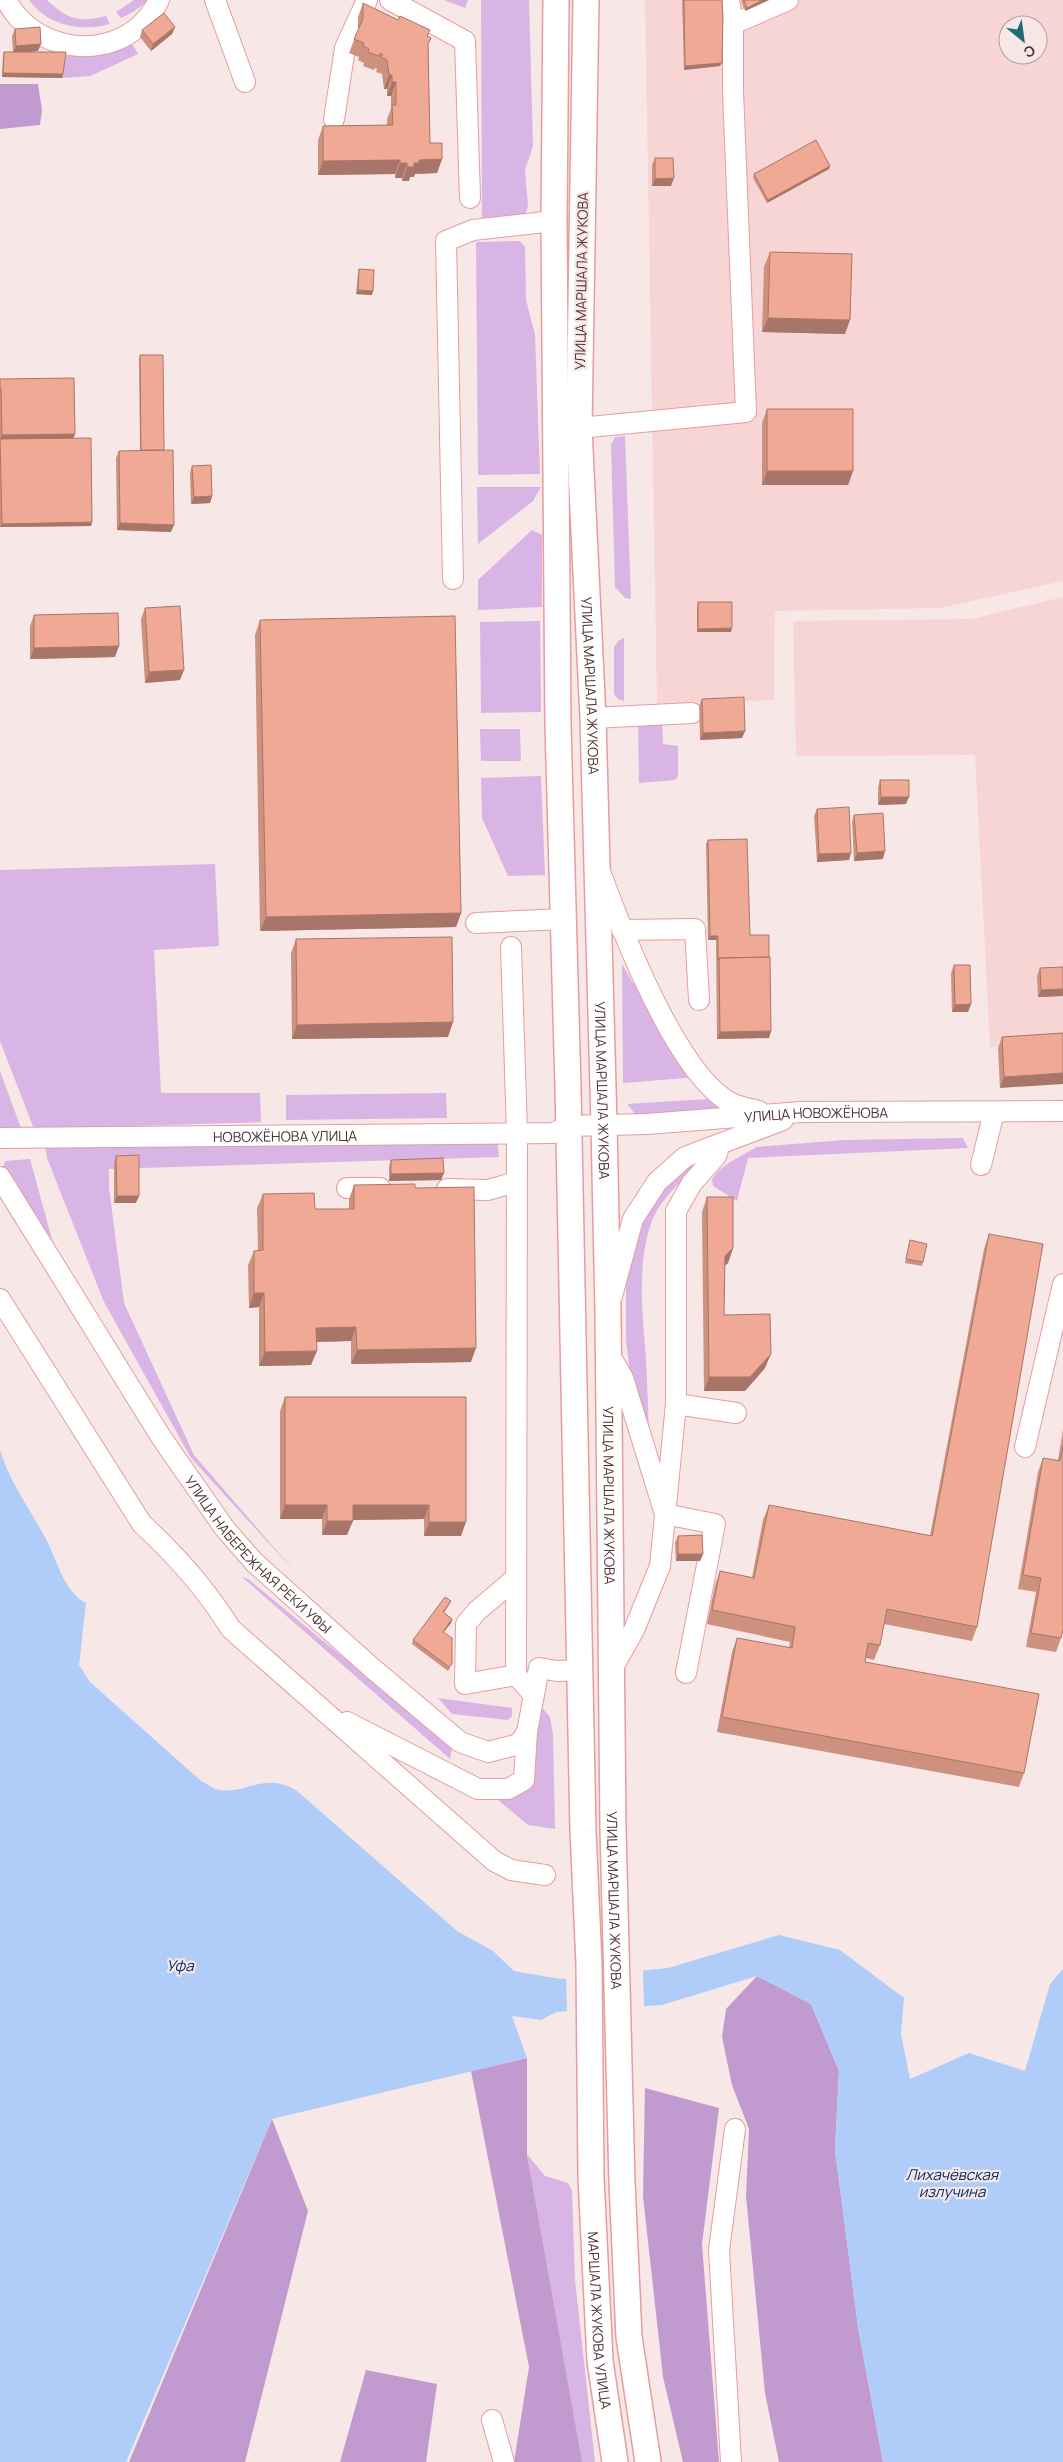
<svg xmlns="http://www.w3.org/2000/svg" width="1063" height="2462" viewBox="0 0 1063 2462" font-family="Manrope,sans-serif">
	<rect width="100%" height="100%" fill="#f7e7e7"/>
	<path fill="#f8d5d5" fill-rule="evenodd" d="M645,0H1063V581L940,608L775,611L774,700L657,705ZM1008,25H1038V55H1008Z
		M1063,597V1045L990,1047L975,755L796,756L793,621L971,619Z"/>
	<path fill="#d8b5e5" d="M29,0H47C67,19 78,23 106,16L110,24C81,32 48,26 29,0Z
		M134,0H149L133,12L121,18L116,12Z
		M444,0H468L465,8Z
		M481,0H529L533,146L525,170L528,206L524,218L482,220Z
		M129,39L138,54L90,76L62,78L64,56L92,52Z
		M520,241L525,247L526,300L535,334L540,474L478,475L476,242Z
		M625,436L631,599L625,598L615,587L611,445L615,437Z
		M477,487H541L533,501L478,544Z
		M532,530L542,535V607L478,610V580Z
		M540,621L541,712L481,713L480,622Z
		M624,638V701L618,699L614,694V647L618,641Z
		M638,718L662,720L663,744L678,746V776L675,780L639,783Z
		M480,729H520L521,761H481Z
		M541,776L545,875L508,876L482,818L481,778Z
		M215,864L219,946L154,950L161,1093H260L261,1122L34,1129L0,1041V870Z
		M622,964L669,1043L698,1077L623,1083Z
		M0,1071L21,1128H0Z
		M446,1093L447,1118L286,1120V1095Z
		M709,1099L721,1111L637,1116L627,1104Z
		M963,1138L968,1148L748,1158L737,1201L713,1186L712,1179L718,1171L730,1162L757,1147L844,1140Z
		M497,1139L499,1157L109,1169V1188L124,1303L194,1455L296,1573L191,1458L104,1302L47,1158L45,1146Z
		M30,1159L56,1254L3,1167L5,1161Z
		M690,1159L701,1163C683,1180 661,1198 652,1221C636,1263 643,1317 646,1361C648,1398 649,1434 650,1471L642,1472L626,1340V1273L638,1221L662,1182Z
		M242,1577L248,1579L452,1747L450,1759Z
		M438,1698L512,1708V1716L508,1720L452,1714Z
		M538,1703L550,1717L553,1734L555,1829L528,1825L492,1795H514Z
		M527,2154L545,2176L568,2183L572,2190L575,2280L595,2462H576Z"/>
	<path fill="#c19bcf" d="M0,84H38L42,110L40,125L0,129Z
		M757,1976L811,2004L839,2071L835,2150L858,2327L883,2462H779L765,2393L746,2196L749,2129L732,2085L722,2037L726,2009Z
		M527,2058V2155L582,2462H514L529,2367L471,2071Z
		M645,2088L719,2108L702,2244L719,2462H683L663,2377L643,2196Z
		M272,2119L308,2211L245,2462H129Z
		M366,2370L437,2384L426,2462H340Z"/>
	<path fill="#afcdf8" d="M0,1450C10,1483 30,1509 46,1539C57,1560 64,1592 86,1603L79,1665L90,1682L201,1781C206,1783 211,1787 215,1789C245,1797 263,1770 297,1791L457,1931L493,1951L514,1971L560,1979L668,1968L779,1935L840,1950L904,1998L901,2034L910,2079L969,2053L1025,2071L1050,1984L1063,1969V2462H883L858,2327L835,2150L839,2071L811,2004L757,1976L662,2005L556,2012L541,2020L512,2016L527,2058L272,2119L126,2462H0Z"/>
	<path fill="#f7e7e7" d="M643,1968L644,2008L567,2013L566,1976Z"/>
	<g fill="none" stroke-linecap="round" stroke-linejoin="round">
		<defs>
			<g id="minor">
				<path d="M7,0C11,12 24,24 34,31C78,59 135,48 159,0"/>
				<path d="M215,0L245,82"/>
				<path d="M390,0L465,41L470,198"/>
				<path d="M733,24L788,0"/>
				<path d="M334,119L345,48L367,0"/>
				<path d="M579,428L746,412L733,91V24L729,0"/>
				<path d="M453,579L446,241L473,230L554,221"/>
				<path d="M593,718L692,713"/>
				<path d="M601,874C622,931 678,1078 733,1104C741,1107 751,1109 759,1111"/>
				<path d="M476,923L563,919"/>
				<path d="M622,930L695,929L699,1000"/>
				<path d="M511,947L517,1133L516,1675L533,1694"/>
				<path id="s1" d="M0,1138L553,1133L569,1126L647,1124L801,1112L1063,1111"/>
				<path d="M981,1165L994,1112"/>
				<path id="s2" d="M0,1177L161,1437L225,1529L254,1562L372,1668L460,1742L488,1752L519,1744L527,1732L539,1668L557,1671L580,1670"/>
				<path d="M347,1188H380"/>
				<path d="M447,1189L488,1190L516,1182"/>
				<path d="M612,1296L633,1219L657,1182L685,1157L783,1120"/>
				<path d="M0,1299L142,1524C177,1556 206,1589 231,1629L494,1861L511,1870L545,1875"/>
				<path d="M608,1352L623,1378L665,1514L715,1524L686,1673"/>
				<path d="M676,1404L736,1413"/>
				<path d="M1025,1447L1063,1284"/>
				<path d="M516,1578L477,1611L466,1624L465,1684L516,1675"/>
				<path d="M612,1669L634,1630L660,1566L676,1404V1211L692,1183L716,1156L720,1144"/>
				<path d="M347,1722L478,1789H508L524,1780L527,1732"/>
				<path d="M492,2420L504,2462"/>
				<path d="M731,2462L719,2250L735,2129"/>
			</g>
			<g id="major">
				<path id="s3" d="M556,0L554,221L558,725L568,1088L583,1831L589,1964L591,2178L600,2361L615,2462"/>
				<path id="s4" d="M586,0L579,428L593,718L604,1125L608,1312L613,1829L622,2182L629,2337L648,2462"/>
			</g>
		</defs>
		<use href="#minor" stroke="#e79c9f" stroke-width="22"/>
		<use href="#major" stroke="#e79c9f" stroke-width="28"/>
		<use href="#minor" stroke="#fff" stroke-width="20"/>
		<use href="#major" stroke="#fff" stroke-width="25"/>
	</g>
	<path fill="#ce917f" d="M682,0H722L720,66L684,70Z
		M741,0H769L745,11Z
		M363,3L428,37L430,143L442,159L437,173L415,174L414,177H410L409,181H402V178H395V174L318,175V140L323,126L387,125V119L391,109V96H387V89H384L382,74L376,72L377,69L375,68L374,70L363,66L364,63L358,60L359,57L349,53L358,30V17Z
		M175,27L172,34L151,51L140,37L142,30Z
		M15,29L38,51L26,52L63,74L62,78L2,77L3,55L4,52H13L12,36Z
		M655,158L671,186H652V165Z
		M829,169L767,203L753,178L754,174Z
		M770,252L845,334L762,332L764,267Z
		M359,269L372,295L356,294L358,273Z
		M140,355L164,450L171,532L117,530L116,458L119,451L140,450L139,359Z
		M0,379L75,434L73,438L92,522L91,526L0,527Z
		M767,409L853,471L848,485H762V423Z
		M192,466L212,496L210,503L191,504L190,473Z
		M698,602L731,632H697V606Z
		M145,608L180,680L145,683L141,619Z
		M34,615L115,657L30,659V626Z
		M260,620L461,913L456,927L260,931L255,635Z
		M702,699L745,731L742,738L700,740L699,706Z
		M880,780L906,804L878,805V788Z
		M817,809L849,860L817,862L814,816Z
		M854,815L883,859L854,861L852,822Z
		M708,840L750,935L771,1031L769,1038L717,1039L716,940H708L706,844Z
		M296,939L448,1037L292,1039L291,953Z
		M954,965L971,1004L968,1012H952L951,973Z
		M1063,967V996L1038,997L1037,976L1040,968Z
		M1063,1033L1000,1088L998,1048L1002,1037Z
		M116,1156L136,1203H114V1163Z
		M391,1160L444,1173L441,1180L389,1181V1167Z
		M354,1185L415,1188L471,1362L351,1364V1341L316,1342L311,1365L259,1366V1307L249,1308L248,1265L254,1251H258L257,1208L263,1194L315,1209H349V1199Z
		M707,1197L733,1248L728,1263L725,1265L724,1315L765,1368L745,1391H704L702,1212Z
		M989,1234L977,1627L972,1641L884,1624L880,1645L874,1660L866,1658L865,1662L1024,1773L1019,1787L717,1732L732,1652L737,1638L789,1648L790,1642L707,1624L715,1585L720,1571L752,1578L763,1520L769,1505L930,1536L984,1249Z
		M910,1240L923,1262L922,1266L905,1263Z
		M285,1397H466L461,1536H424V1519L353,1520L347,1535H322V1519H280V1411Z
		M1063,1430V1629L1061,1638L1056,1652L1026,1647L1036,1592L1018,1589L1038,1472L1043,1458L1058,1460Z
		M678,1536L703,1554L700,1561H676L675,1543Z
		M451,1601L449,1605L444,1613L452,1619L451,1623L444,1632L450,1668L448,1671L412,1644L413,1640Z"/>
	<path fill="#a87668" d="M763,0H769L745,11L747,8Z
		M175,27L172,34L151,51L153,44Z
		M41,44L38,51L13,53L16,46Z
		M722,63L720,66L684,70L685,66Z
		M3,73L63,74L62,78L2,77Z
		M389,75H392L387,89H384Z
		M392,82H396L391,96H387Z
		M442,159L437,173L415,174L414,177H410L409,181H402L407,167L419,160Z
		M400,160L395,174L318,175L323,161Z
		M400,163H407L402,178H395Z
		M830,166L829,169L767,203L768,200Z
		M674,178L671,186H652L655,179Z
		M358,290L373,291L372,295L356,294Z
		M768,318L850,320L845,334L762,332Z
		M75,434L72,442L0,439L2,435Z
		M767,471H853L848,485H762Z
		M212,496L210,503L191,504L194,497Z
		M92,522L91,526L0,527L2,524Z
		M120,523L174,525L171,532L117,530Z
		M732,628L731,632H697L698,629Z
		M119,646L115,657L30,659L34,648Z
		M184,670L180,680L145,683L149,672Z
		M745,731L742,738L700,740L703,733Z
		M881,797H909L906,804L878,805Z
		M885,851L883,859L854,861L857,853Z
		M851,853L849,860L817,862L819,854Z
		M461,913L456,927L260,931L266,917Z
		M710,936H718L716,940H708Z
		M1063,989V996L1038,997L1041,990Z
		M971,1004L968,1012H952L955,1005Z
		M453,1022L448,1037L292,1039L297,1025Z
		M771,1031L769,1038L717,1039L720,1032Z
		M1063,1073V1084L1000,1088L1004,1077Z
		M444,1173L441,1180L389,1181L391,1174Z
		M117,1196H139L136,1203H114Z
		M733,1248L728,1263L720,1270L725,1256Z
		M254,1293H264L259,1307L249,1308Z
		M356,1327L351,1341L311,1342L316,1328Z
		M476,1348L471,1362L351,1364L357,1350Z
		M317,1351L311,1365L259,1366L265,1352Z
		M771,1354L765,1368L745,1391H704L709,1377Z
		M285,1505H327L322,1519H280Z
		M353,1505H429L424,1519L347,1520Z
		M327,1521H353L347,1535H322Z
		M429,1522H466L461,1536H424Z
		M678,1554H703L700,1561H676Z
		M452,1619L451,1623L441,1635L443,1632Z"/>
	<path fill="#f0a994" stroke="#a87668" d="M684,0H722L723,17L722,63L685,66Z
		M744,0H763L747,8Z
		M363,3L398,20L400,16L430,30L427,36L431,38L428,44L430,143H442V159L419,160V163H414V167H407V163H400V160L323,161V126L393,125L392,105H396V82H392V75H389L387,60L381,57L383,55L380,53L379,56L368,52L369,49L363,46L364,43L354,39L363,19Z
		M164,13L175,27L153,44L142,30Z
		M40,27L41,44L16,46L15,29Z
		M4,52H66L63,74L3,73Z
		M816,140L830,166L768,200L754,174Z
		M655,158H673L674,178L655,179Z
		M770,252L852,254L850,320L768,318Z
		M359,269L374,270L373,291L358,290Z
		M140,355H163L164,450H141Z
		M74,378L75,434L2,435L1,388H0V379Z
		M767,409H853V471H767Z
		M91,438L92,522L2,524L0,439Z
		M173,450L174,525L120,523L119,451Z
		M211,465L212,496L194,497L192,466Z
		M698,602H732V628L698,629Z
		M180,606L184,670L149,672L145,608Z
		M118,613L119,646L34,648V615Z
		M455,616L461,913L266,917L260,620Z
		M744,697L745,731L703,733L702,699Z
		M880,780H909V797H881Z
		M849,807L851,853L819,854L817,809Z
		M883,813L885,851L857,853L854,815Z
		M747,839L750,935H769V957L719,958L718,961V936H710L708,840Z
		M452,937L453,1022L297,1025L296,939Z
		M770,957L771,1031L720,1032L719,958Z
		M954,965H970L971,1004L955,1005Z
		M1063,967V989L1041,990L1040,968Z
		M1063,1033V1073L1004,1077L1002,1037Z
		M139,1155V1196H117L116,1156Z
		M443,1158L444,1173L391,1174V1160Z
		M415,1184V1188L474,1187L476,1348L357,1350L356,1327L316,1328L317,1351L265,1352L264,1293H254V1251L263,1250V1194L314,1193L315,1209H354V1185Z
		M707,1197H733V1248L725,1256L724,1315L770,1314L771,1354L750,1377H709Z
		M989,1234L1043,1244L977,1627L887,1609L880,1645L868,1643L865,1662L1039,1694L1024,1773L722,1717L737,1638L792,1648L795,1627L712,1610L720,1571L754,1578L769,1505L932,1536Z
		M910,1240L927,1244L923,1262L906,1259Z
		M285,1397H466V1522H429V1505H353V1521H327V1505H285Z
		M1063,1446V1629L1061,1638L1031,1633L1041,1578L1023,1575L1043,1458L1060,1461Z
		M702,1535L703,1554H678V1536Z
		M445,1597L451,1601L443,1612L452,1619L443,1632L452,1638V1664L449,1667L413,1640Z"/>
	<g text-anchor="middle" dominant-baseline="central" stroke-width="4.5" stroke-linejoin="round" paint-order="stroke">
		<g font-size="14" fill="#4f3032" stroke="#f7e7e7">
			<text transform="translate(581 281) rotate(-89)">УЛИЦА МАРШАЛА ЖУКОВА</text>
			<text stroke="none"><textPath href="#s4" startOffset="686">УЛИЦА МАРШАЛА ЖУКОВА</textPath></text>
			<text stroke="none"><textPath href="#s4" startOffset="1091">УЛИЦА МАРШАЛА ЖУКОВА</textPath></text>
			<text stroke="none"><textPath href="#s1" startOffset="818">УЛИЦА НОВОЖЁНОВА</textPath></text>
			<text stroke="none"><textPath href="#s1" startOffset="285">НОВОЖЁНОВА УЛИЦА</textPath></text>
			<text stroke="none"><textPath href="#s4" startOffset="1496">УЛИЦА МАРШАЛА ЖУКОВА</textPath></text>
			<text stroke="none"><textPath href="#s2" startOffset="459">УЛИЦА НАБЕРЕЖНАЯ РЕКИ УФЫ</textPath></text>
			<text stroke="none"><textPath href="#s4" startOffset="1901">УЛИЦА МАРШАЛА ЖУКОВА</textPath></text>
			<text stroke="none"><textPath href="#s3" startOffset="2321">МАРШАЛА ЖУКОВА УЛИЦА</textPath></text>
		</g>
		<g font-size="15" font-style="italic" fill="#002e6a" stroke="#f7e7e7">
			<text x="180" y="1965">Уфа</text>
			<text x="952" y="2174">Лихачёвская<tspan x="952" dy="17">излучина</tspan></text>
		</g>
	</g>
	<g transform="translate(1023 40) rotate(151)"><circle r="24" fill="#f7e7e7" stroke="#b49e9f"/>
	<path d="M0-4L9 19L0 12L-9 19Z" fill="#1f6b6d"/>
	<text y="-8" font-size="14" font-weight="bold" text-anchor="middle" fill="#4f3032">С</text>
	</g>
</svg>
